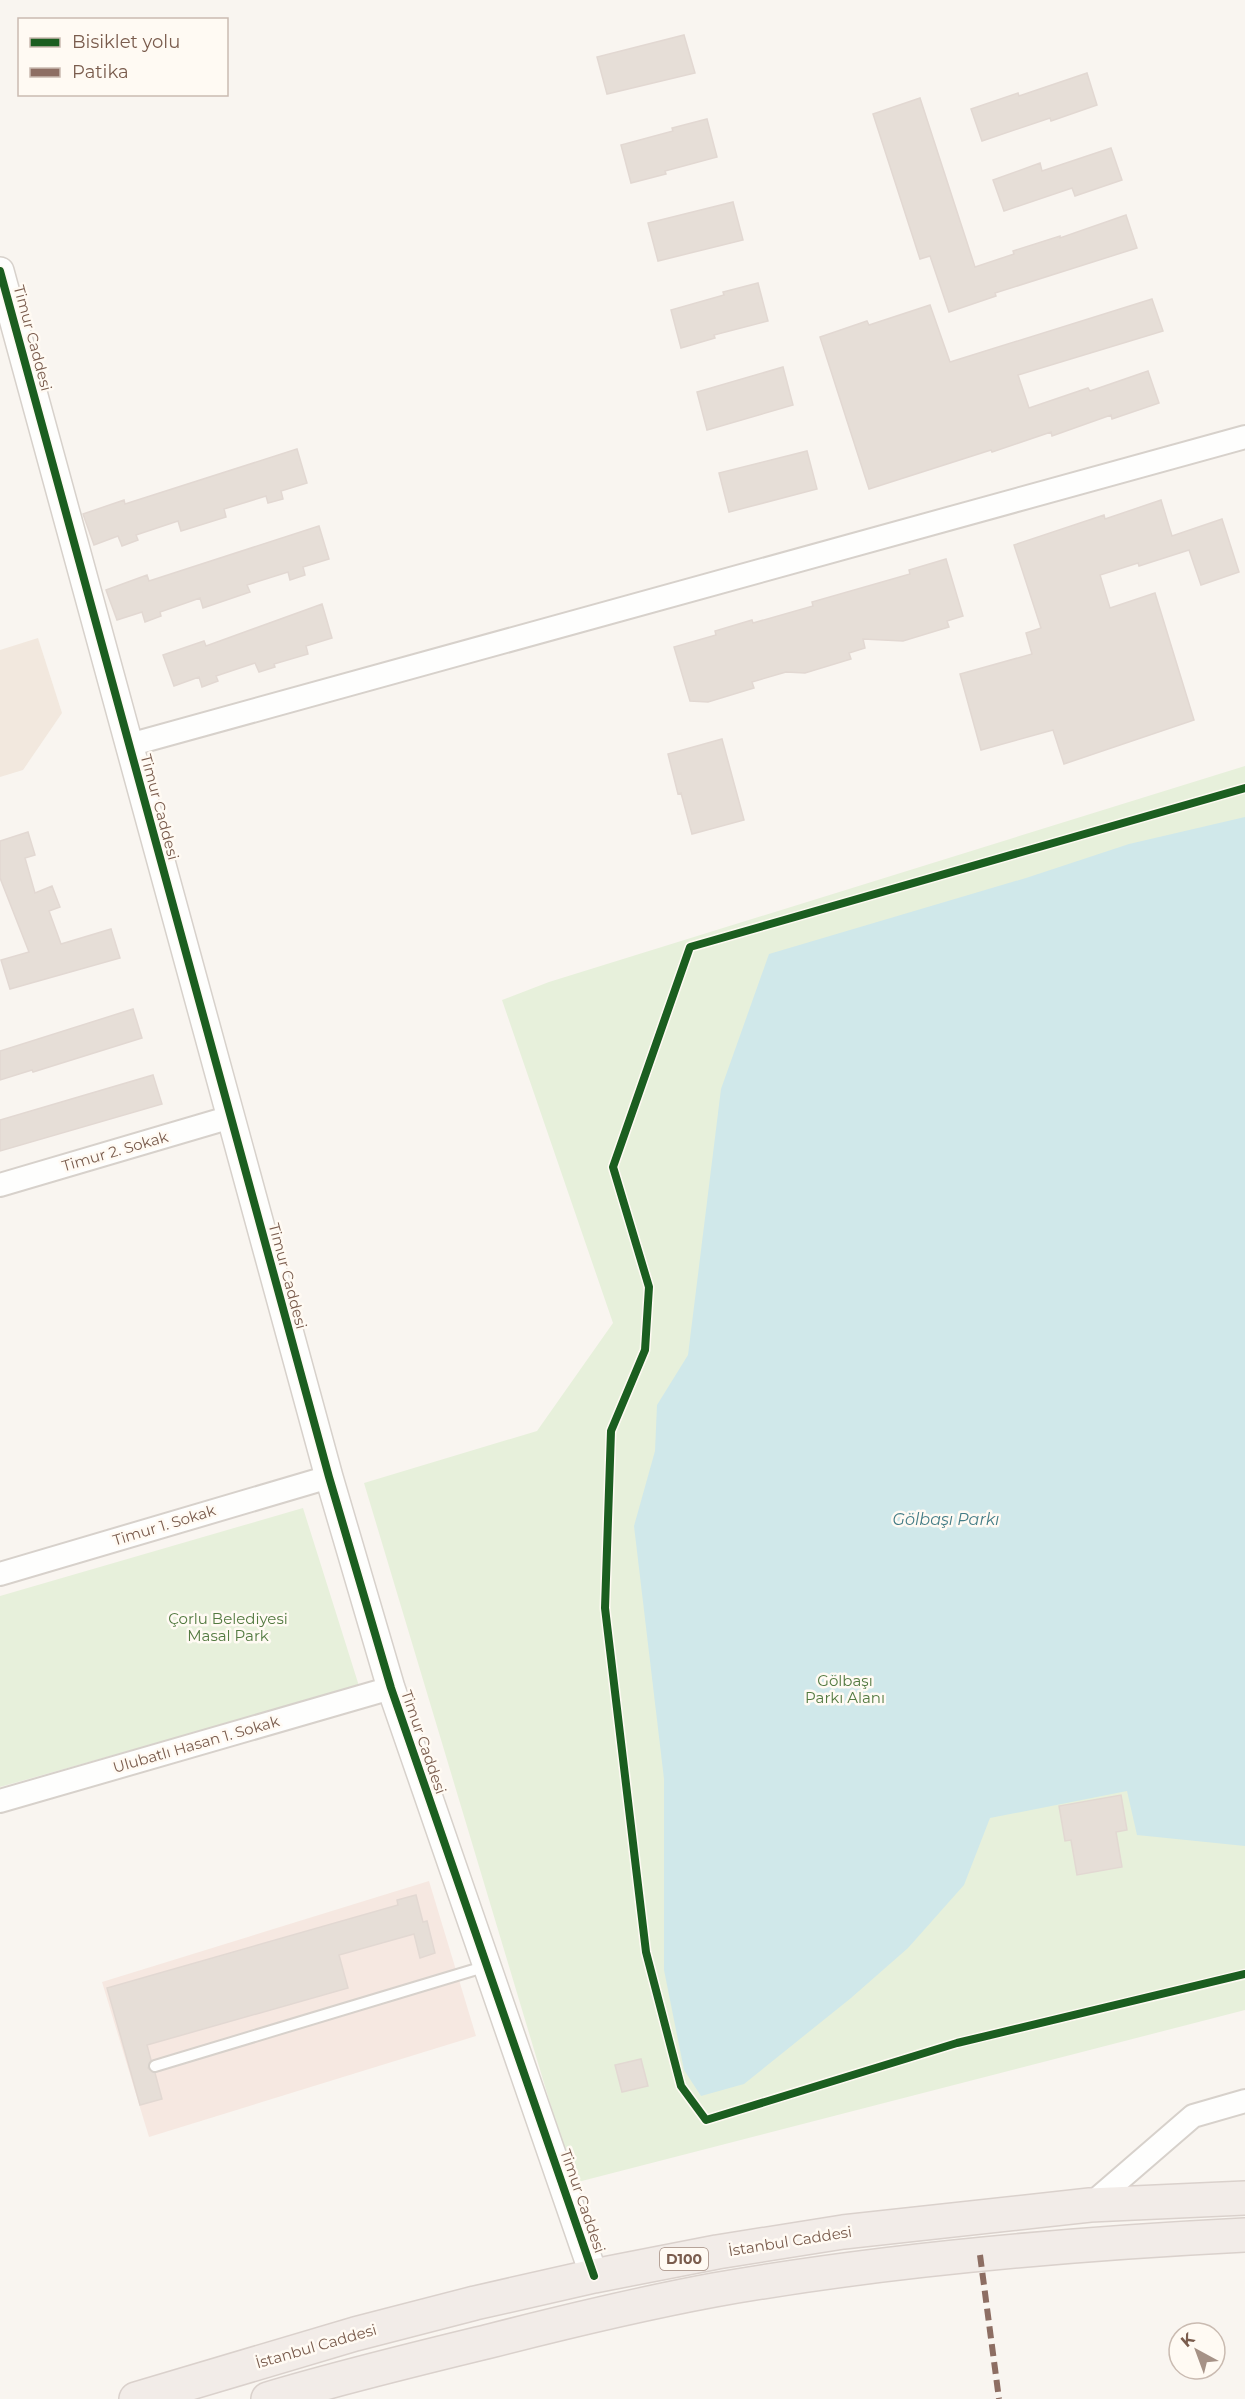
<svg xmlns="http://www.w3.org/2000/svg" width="1245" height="2399" viewBox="0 0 1245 2399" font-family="Montserrat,sans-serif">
	<rect width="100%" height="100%" fill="#f9f5f0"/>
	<path fill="#f2e8de" d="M38,638L62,713L23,770L0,777V650Z"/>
	<path fill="#f6e8e1" d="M429,1881L476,2036L149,2137L102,1982Z"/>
	<path fill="#e7f0db" d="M1245,766V2010L574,2183L364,1483L537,1431L613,1323L502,1000L549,982Z
		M303,1508L359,1686L0,1787V1596Z"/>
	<path fill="#d0e8ea" d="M1245,817V1846L1137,1835L1127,1791L990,1818L964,1885L908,1948L851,1998L744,2084L701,2096L684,2070L664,1970V1779L634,1526L655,1451L657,1405L688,1355L721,1089L769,954L1026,878L1129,844Z"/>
	<path fill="#e6ded7" stroke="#e2d8d2" stroke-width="1.5" d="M684,35L695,73L607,94L597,57Z
		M1087,73L1097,105L1051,121L1050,118L982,141L971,109L1018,93L1019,96Z
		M920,98L975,267L1014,254L1013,251L1060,236V238L1126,215L1137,248L995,293L996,296L949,312L930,256L920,259L873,114Z
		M707,119L717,157L665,171L666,174L631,183L621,145L673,131L672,128Z
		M1111,148L1122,180L1075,196L1072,188L1004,211L993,180L1040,163L1042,171Z
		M733,202L743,240L658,261L648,223Z
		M758,283L768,321L714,335L715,338L681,348L671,310L724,295L723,292Z
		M1152,299L1163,331L1018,375L1029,408L1088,388L1090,391L1148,371L1159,403L1112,419L1111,415L1052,436L1051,432L992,452L991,450L869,489L820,337L867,321L869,325L930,305L950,362Z
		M783,367L793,405L707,430L697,392Z
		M297,449L307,483L281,491L283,499L268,503L266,496L224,509L226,517L181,531L178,521L136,535L138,540L122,546L118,536L94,545L83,514L124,500L125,504Z
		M807,451L817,489L729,512L719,473Z
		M1161,500L1172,536L1222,519L1239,572L1201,585L1189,550L1139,566L1138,563L1100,575L1110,608L1155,593L1194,720L1064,764L1053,730L981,750L960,674L1032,654L1026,633L1041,628L1014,545L1104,515L1105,519Z
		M319,526L329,559L303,567L305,575L290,580L288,572L247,585L250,592L203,608L200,598L160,612L161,616L145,622L142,612L117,620L106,590L147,575L149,581Z
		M946,559L963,616L947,621L949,627L903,641L863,639L865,648L849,653L851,659L805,673L786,672L752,682L754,688L708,702L690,701L674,647L716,635L715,631L752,620L753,623L813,606L812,602L910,574L909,570Z
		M322,604L332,638L306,646L308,654L274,664L275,667L259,672L255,663L216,676L218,681L202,687L199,677L174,686L163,655L204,641L206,646Z
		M722,739L744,820L692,834L681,793L678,794L668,754Z
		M28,832L35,855L25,858L35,893L52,886L60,907L49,911L61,944L111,929L120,958L10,989L1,960L29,952L0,878V841Z
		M133,1009L142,1038L33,1072L32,1070L0,1080V1051Z
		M153,1075L162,1104L0,1151V1120Z
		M1121,1795L1127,1830L1116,1832L1122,1867L1077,1875L1071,1840L1065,1841L1059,1806Z
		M416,1895L423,1922L427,1921L435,1953L420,1958L414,1934L339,1955L348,1988L147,2045L151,2060L148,2068L155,2073L162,2099L140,2105L107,1988L398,1905L397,1900Z
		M641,2059L648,2086L622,2092L615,2065Z"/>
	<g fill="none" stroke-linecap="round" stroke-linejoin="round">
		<defs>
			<path id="service" d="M155,2066L487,1966"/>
			<path id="minor" d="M129,745L1245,437
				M0,1185L231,1117
				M0,1574L329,1477
				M0,1801L391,1688
				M1090,2205L1193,2116L1245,2101"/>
			<path id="tertiary" d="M0,271L329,1477L391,1688L594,2276"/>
			<path id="trunk" d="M136,2399L355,2334L475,2303L594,2276L717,2252L843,2232L1090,2205L1245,2198
				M268,2399C341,2377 416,2359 490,2341C564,2322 639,2304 714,2290C889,2259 1068,2244 1245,2235"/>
		</defs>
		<use href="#service" stroke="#d7d1cb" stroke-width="14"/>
		<use href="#minor" stroke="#d7d1cb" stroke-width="26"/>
		<use href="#tertiary" stroke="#d7d1cb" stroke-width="30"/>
		<use href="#trunk" stroke="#dad1cc" stroke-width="36"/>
		<use href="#service" stroke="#fefefd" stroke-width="10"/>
		<use href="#minor" stroke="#fefefd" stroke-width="22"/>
		<use href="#tertiary" stroke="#fefefd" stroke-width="27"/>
		<use href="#trunk" stroke="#f2ece8" stroke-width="33"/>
		<path stroke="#8d6e63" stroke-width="6" stroke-dasharray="12 6" stroke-linecap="butt" d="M980,2255L999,2399"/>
		<defs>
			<path id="cycleway" d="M0,271L329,1477L391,1688L594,2276
				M1245,788L690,947L613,1167L649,1287L645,1350L611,1431L605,1608L646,1952L681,2086L706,2120L957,2043L1245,1974"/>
		</defs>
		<use href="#cycleway" stroke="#fffaf3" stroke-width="11"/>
		<use href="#cycleway" stroke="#1b5e20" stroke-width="8"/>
	</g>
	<g text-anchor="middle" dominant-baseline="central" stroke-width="5" stroke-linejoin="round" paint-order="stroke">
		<rect fill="#fffaf3" stroke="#a28b7f" stroke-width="1.5" x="660" y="2248" width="48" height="22" rx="4.5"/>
		<g font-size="14" font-weight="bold" fill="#7a5c4d">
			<text x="684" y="2259">D100</text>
		</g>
		<g font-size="15" fill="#7a5c4d" stroke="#fffaf3">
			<text transform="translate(33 338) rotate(75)">Timur Caddesi</text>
			<text transform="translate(160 807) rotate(75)">Timur Caddesi</text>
			<text transform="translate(115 1151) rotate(-16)">Timur 2. Sokak</text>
			<text transform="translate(288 1276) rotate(75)">Timur Caddesi</text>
			<text transform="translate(164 1525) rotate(-17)">Timur 1. Sokak</text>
			<text transform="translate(424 1742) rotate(71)">Timur Caddesi</text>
			<text transform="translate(196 1744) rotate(-16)">Ulubatlı Hasan 1. Sokak</text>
			<text transform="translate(583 2201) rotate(71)">Timur Caddesi</text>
			<text transform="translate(790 2241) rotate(-9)">İstanbul Caddesi</text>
			<text transform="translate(316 2346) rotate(-16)">İstanbul Caddesi</text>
		</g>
		<g font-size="15" fill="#537a41" stroke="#fffaf3">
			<text x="228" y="1618">Çorlu Belediyesi<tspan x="228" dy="17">Masal Park</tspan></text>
			<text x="845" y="1680">Gölbaşı<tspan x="845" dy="17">Parkı Alanı</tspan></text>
		</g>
		<g font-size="16" font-style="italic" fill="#437c86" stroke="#fffaf3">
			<text x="946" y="1519">Gölbaşı Parkı</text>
		</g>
	</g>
	<rect x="18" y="18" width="210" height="78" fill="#fffaf3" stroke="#cabbb1" stroke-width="1.5"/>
	<rect x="30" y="38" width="30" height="9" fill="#1b5e20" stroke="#cabbb1" stroke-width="1.5"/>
	<text x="72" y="48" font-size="18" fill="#7a5c4d">Bisiklet yolu</text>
	<rect x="30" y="68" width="30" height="9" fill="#8d6e63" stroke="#cabbb1" stroke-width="1.5"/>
	<text x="72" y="78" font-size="18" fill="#7a5c4d">Patika</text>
	<g transform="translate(1197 2351) rotate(319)"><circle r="28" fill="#fffaf3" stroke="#cabbb1" stroke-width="1.5"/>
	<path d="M0-4.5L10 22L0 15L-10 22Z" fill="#a69286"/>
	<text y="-9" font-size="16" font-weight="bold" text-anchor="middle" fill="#7a5c4d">K</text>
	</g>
</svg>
